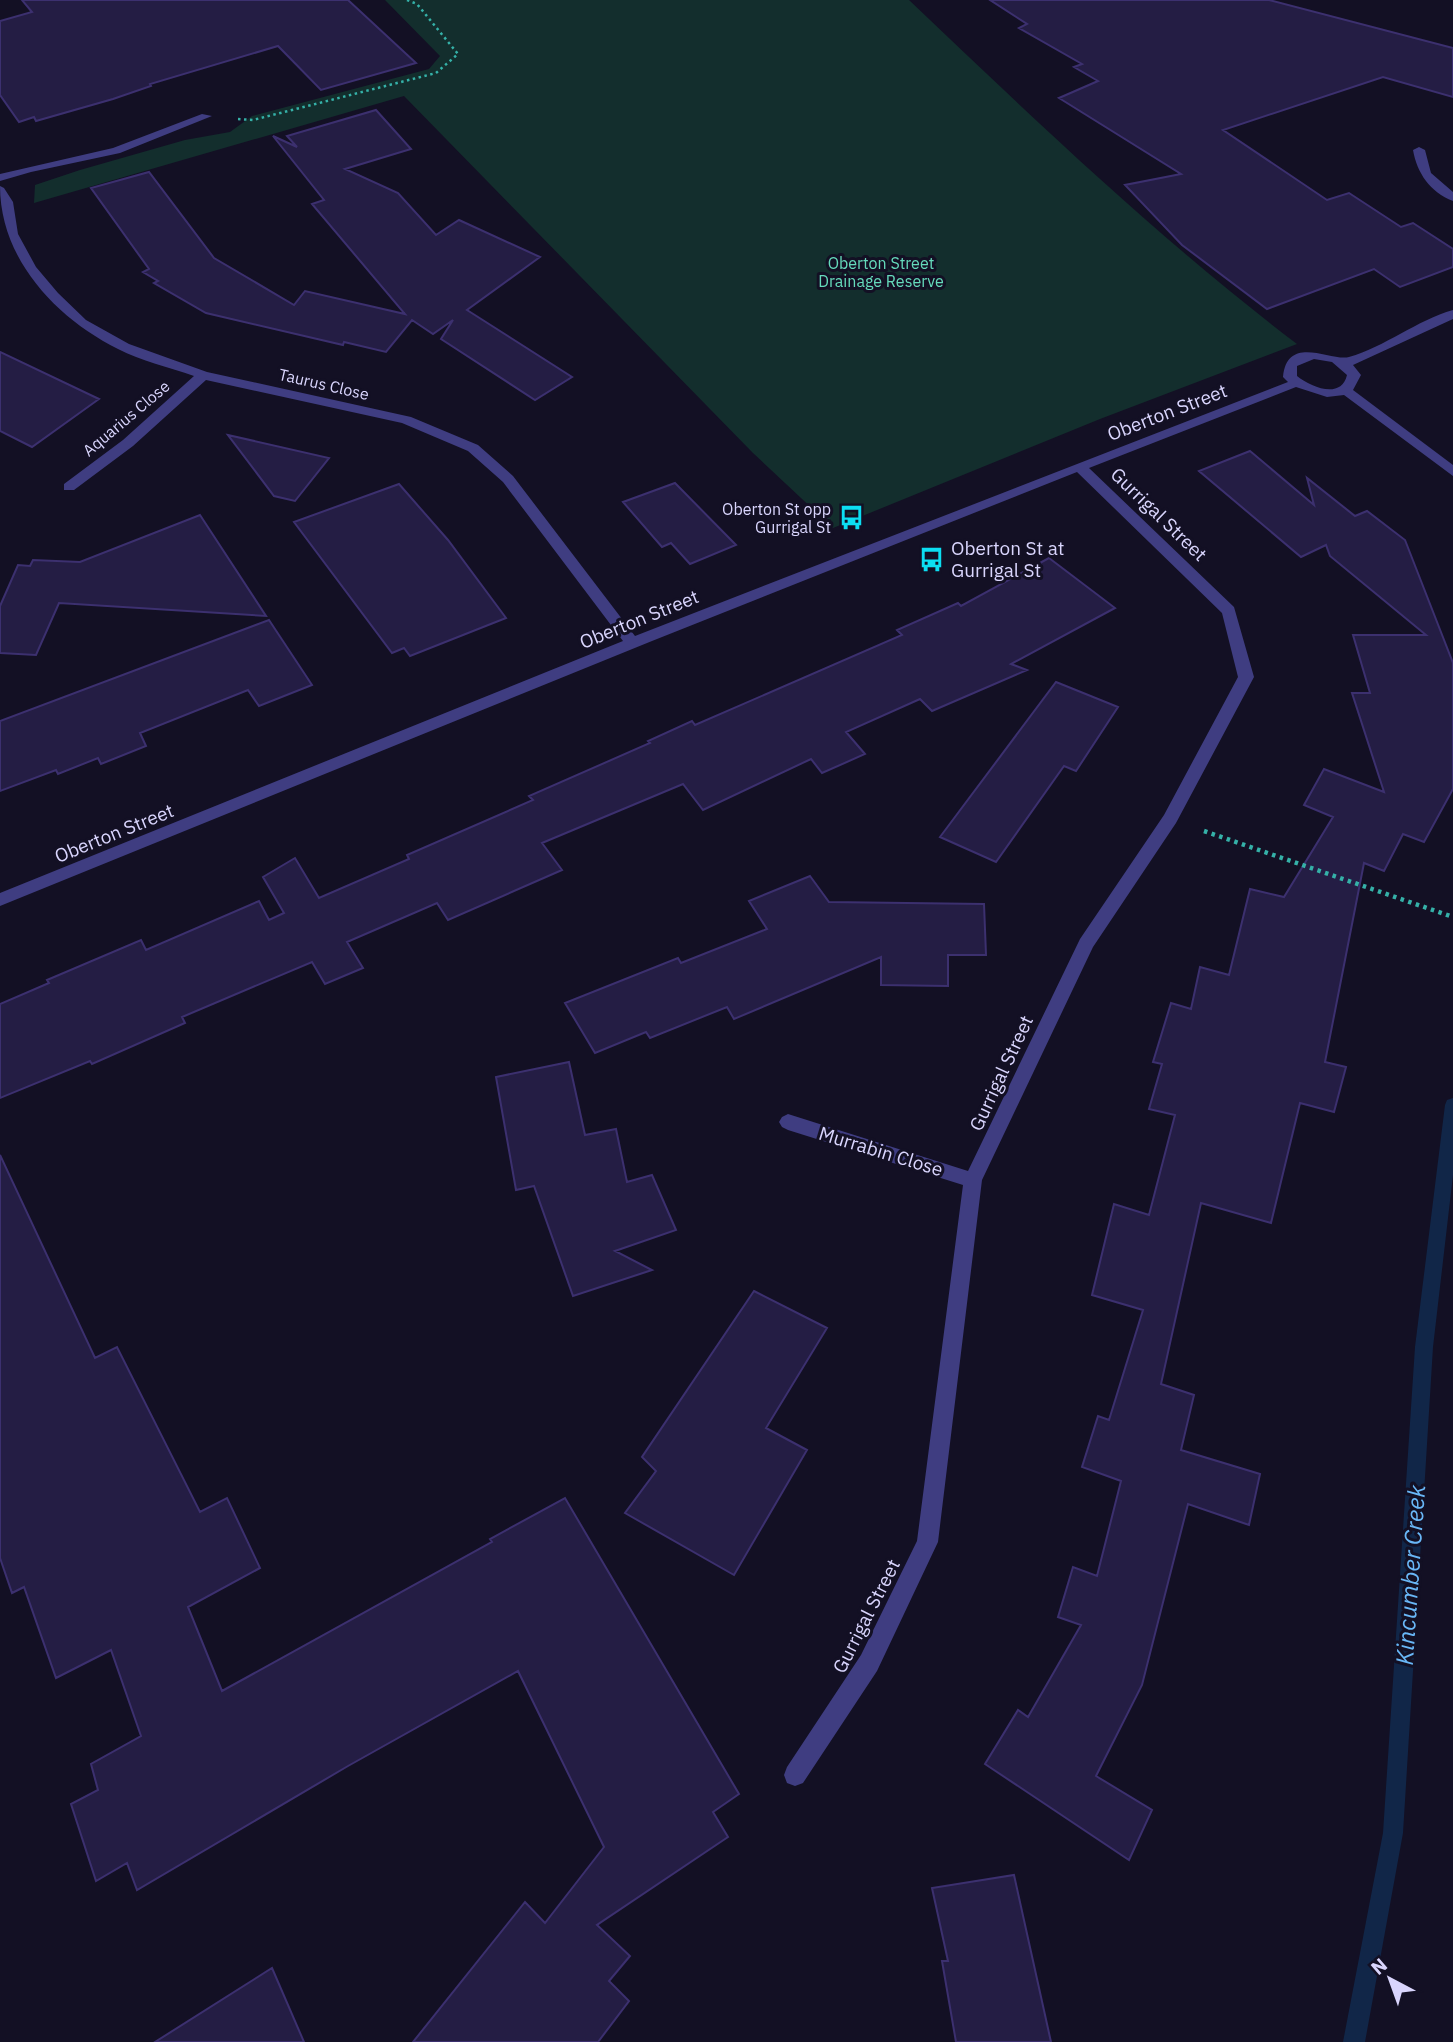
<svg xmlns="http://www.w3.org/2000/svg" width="1453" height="2042" viewBox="0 0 1453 2042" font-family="'IBM Plex Sans',sans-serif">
	<rect width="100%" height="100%" fill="#131024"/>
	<path fill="#132e2d" d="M385,0H909C1034,119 1159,239 1297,344L1100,419L833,528L753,453L404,96L34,203L35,185L80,170L185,140L230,132L252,116L429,69L440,56Z"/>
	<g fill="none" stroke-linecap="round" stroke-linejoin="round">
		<path fill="#112648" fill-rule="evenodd" d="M1453,1098V1175L1433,1347L1403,1833L1365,2042H1343L1383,1833L1415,1347L1445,1105L1447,1100Z"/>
	</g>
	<path fill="#241d44" stroke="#3c306f" stroke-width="2" d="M22,0H348L416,63L321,90L278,46L150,84L151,86L113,99L36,121L34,117L19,122L0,95V21L32,12Z
		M990,0H1269L1453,48V97L1383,77L1223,130L1327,200L1349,193L1401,227L1413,223L1453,249V267L1400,287L1374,269L1267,309L1182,245L1125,185L1181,174L1059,98L1098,81L1074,67L1082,64L1019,28L1027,24Z
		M376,110L411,149L345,169L398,193L436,235L459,220L540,257L467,310L572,377L535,400L441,339L453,320L433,334L412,320L386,352L344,342L343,345L206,313L154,283L158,281L143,272L149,269L91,188L149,172L214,258L294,305L305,291L405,314L312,204L324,200L273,136L297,147L287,136Z
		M0,352L99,399L32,447L0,431Z
		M228,435L329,458L295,501L274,496Z
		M1250,451L1314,505L1307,478L1355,516L1367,511L1405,540L1453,663V789L1424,842L1403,834L1384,871L1364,863L1325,1062L1346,1067L1334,1112L1300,1103L1271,1223L1201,1203L1161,1384L1194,1395L1181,1450L1260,1474L1249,1525L1188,1504L1142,1685L1096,1776L1152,1810L1129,1860L985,1764L1018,1710L1028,1717L1081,1625L1058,1617L1073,1567L1097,1576L1121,1481L1082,1467L1098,1416L1109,1420L1143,1310L1092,1295L1114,1204L1149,1215L1175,1115L1149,1109L1162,1064L1153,1062L1171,1003L1191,1009L1200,967L1229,975L1250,889L1284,897L1333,817L1304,805L1324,769L1384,792L1352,693H1370L1353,635H1426L1330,556L1326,545L1301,557L1199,471Z
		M675,483L736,545L690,564L671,543L662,547L623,502Z
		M399,484L448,540L506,618L410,656L404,648L392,653L294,522Z
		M200,515L266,616L59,603L36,655L0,653V606L18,565L30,566L33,560L80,562Z
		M1049,558L1115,608L1011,664L1027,670L932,711L920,699L846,732L865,754L822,773L811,759L703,810L683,784L542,843L562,870L448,920L437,903L347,942L363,968L325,984L312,962L182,1017L185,1023L92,1064L90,1061L0,1098V1004L49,983L47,980L141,940L146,950L259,901L269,920L284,913L263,877L295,858L319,898L409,859L407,855L533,800L529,796L650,743L648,741L692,721L695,725L902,635L897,630L958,603L961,606Z
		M269,620L312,685L259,706L248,690L140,733L146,746L101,764L98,758L58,774L56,770L0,791V721Z
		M1056,682L1118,707L1076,771L1064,766L996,862L940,837Z
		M810,876L829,902L984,904L986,955H948V986L881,985V957L734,1019L727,1007L650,1038L646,1032L595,1053L565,1003L678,958L681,963L767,929L749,901Z
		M569,1062L585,1135L616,1129L627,1182L652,1175L676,1230L615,1251L652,1270L573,1296L534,1186L516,1190L496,1077Z
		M0,1155L95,1358L117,1347L200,1512L227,1498L260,1568L188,1607L222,1691L492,1542L490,1539L565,1498L739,1794L713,1812L728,1837L597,1925L630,1956L609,1981L629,2001L598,2042H413L525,1902L545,1923L604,1847L518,1671L348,1766L137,1890L127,1863L96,1881L71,1804L98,1790L91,1764L141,1736L111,1650L56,1678L24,1587L12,1593L0,1558Z
		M754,1291L827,1328L766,1428L807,1450L734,1575L625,1513L656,1471L642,1457Z
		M1014,1875L1051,2042H956L942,1961H948L932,1888Z
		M272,1968L304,2042H155Z"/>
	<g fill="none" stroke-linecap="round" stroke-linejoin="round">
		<path stroke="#35b1a8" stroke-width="2.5" stroke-dasharray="2.5 3.5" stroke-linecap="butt" d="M238,119L253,120L436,73L458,54L417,4L407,0"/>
		<path stroke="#35b1a8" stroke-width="4.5" stroke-dasharray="3.5 4.5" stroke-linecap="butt" d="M1204,831L1453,917"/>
		<path fill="#3f3d81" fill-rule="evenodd" d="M202,114L212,116L120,153L31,172L0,181V174L113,148Z
			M1419,147L1425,150L1431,173L1453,192V201C1430,192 1417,173 1413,150Z
			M0,186L4,188L13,202L18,234L36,267L58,293L86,320L129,344L207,372L411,417L478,445L513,476L635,636L1288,382L1283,377C1287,333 1332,362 1349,357C1385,347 1417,320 1453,310V319L1353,365L1361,375L1353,390L1453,465V476L1344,395L1327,397L1296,387L1089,468L1234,607L1254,677L1176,823L1093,947L982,1180L938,1542L877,1671L803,1783L795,1786L787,1783L784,1775L787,1767L861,1655L917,1541L963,1185L788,1130L782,1127L779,1122L782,1117L788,1114L968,1171L1080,939L1164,815L1238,677L1222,613L1077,472L652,641L0,906V893L623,641L503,482L468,451L402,423L206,380L133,446L74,490H64V484L123,440L194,376C169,367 141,361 118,349C56,318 0,259 0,186ZM1314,359L1332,362L1347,375C1341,400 1311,387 1297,376V366Z"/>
	</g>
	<defs>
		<symbol id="bus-bare" viewBox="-9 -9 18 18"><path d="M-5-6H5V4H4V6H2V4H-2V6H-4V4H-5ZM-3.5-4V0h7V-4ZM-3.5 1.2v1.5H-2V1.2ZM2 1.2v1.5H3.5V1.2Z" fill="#0cdef2" stroke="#131024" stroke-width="2.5" paint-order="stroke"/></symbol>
	</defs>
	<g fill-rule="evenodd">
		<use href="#bus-bare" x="834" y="500" width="35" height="35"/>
		<use href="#bus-bare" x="914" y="542" width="35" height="35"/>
	</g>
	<g text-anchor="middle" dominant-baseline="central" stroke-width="6" stroke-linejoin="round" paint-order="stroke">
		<g font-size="16" fill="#65dabb" stroke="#131024">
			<text x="881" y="263">Oberton Street<tspan x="881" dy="18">Drainage Reserve</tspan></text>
		</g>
		<g font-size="16" fill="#d9d5fd" stroke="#131024">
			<text transform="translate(324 384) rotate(13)">Taurus Close</text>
			<text transform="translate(126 418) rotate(-40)">Aquarius Close</text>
		</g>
		<g font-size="16" fill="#d9d5fd" stroke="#131024" text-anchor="end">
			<text x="831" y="509">Oberton St opp<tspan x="831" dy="18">Gurrigal St</tspan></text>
		</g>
		<g font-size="19" fill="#d9d5fd" stroke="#131024">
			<text transform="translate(1167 412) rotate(-21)">Oberton Street</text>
			<text transform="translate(1159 514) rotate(44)">Gurrigal Street</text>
			<text transform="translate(639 619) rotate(-22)">Oberton Street</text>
			<text transform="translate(114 833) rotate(-22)">Oberton Street</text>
			<text transform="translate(1001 1073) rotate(-65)">Gurrigal Street</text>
			<text transform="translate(881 1151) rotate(17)">Murrabin Close</text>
			<text transform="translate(866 1616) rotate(-63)">Gurrigal Street</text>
		</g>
		<g font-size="19" fill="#d9d5fd" stroke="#131024" text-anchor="start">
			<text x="951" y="548">Oberton St at<tspan x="951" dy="22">Gurrigal St</tspan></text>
		</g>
		<g font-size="24" font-style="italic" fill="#69b7f7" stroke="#131024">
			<text transform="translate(1410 1575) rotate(-86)">Kincumber Creek</text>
		</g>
	</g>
	<g transform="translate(1390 1979) rotate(319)" stroke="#131024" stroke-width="5" paint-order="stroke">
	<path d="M0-5L12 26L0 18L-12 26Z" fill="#d9d5fd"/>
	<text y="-10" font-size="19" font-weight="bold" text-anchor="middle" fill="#d9d5fd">N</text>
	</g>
</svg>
